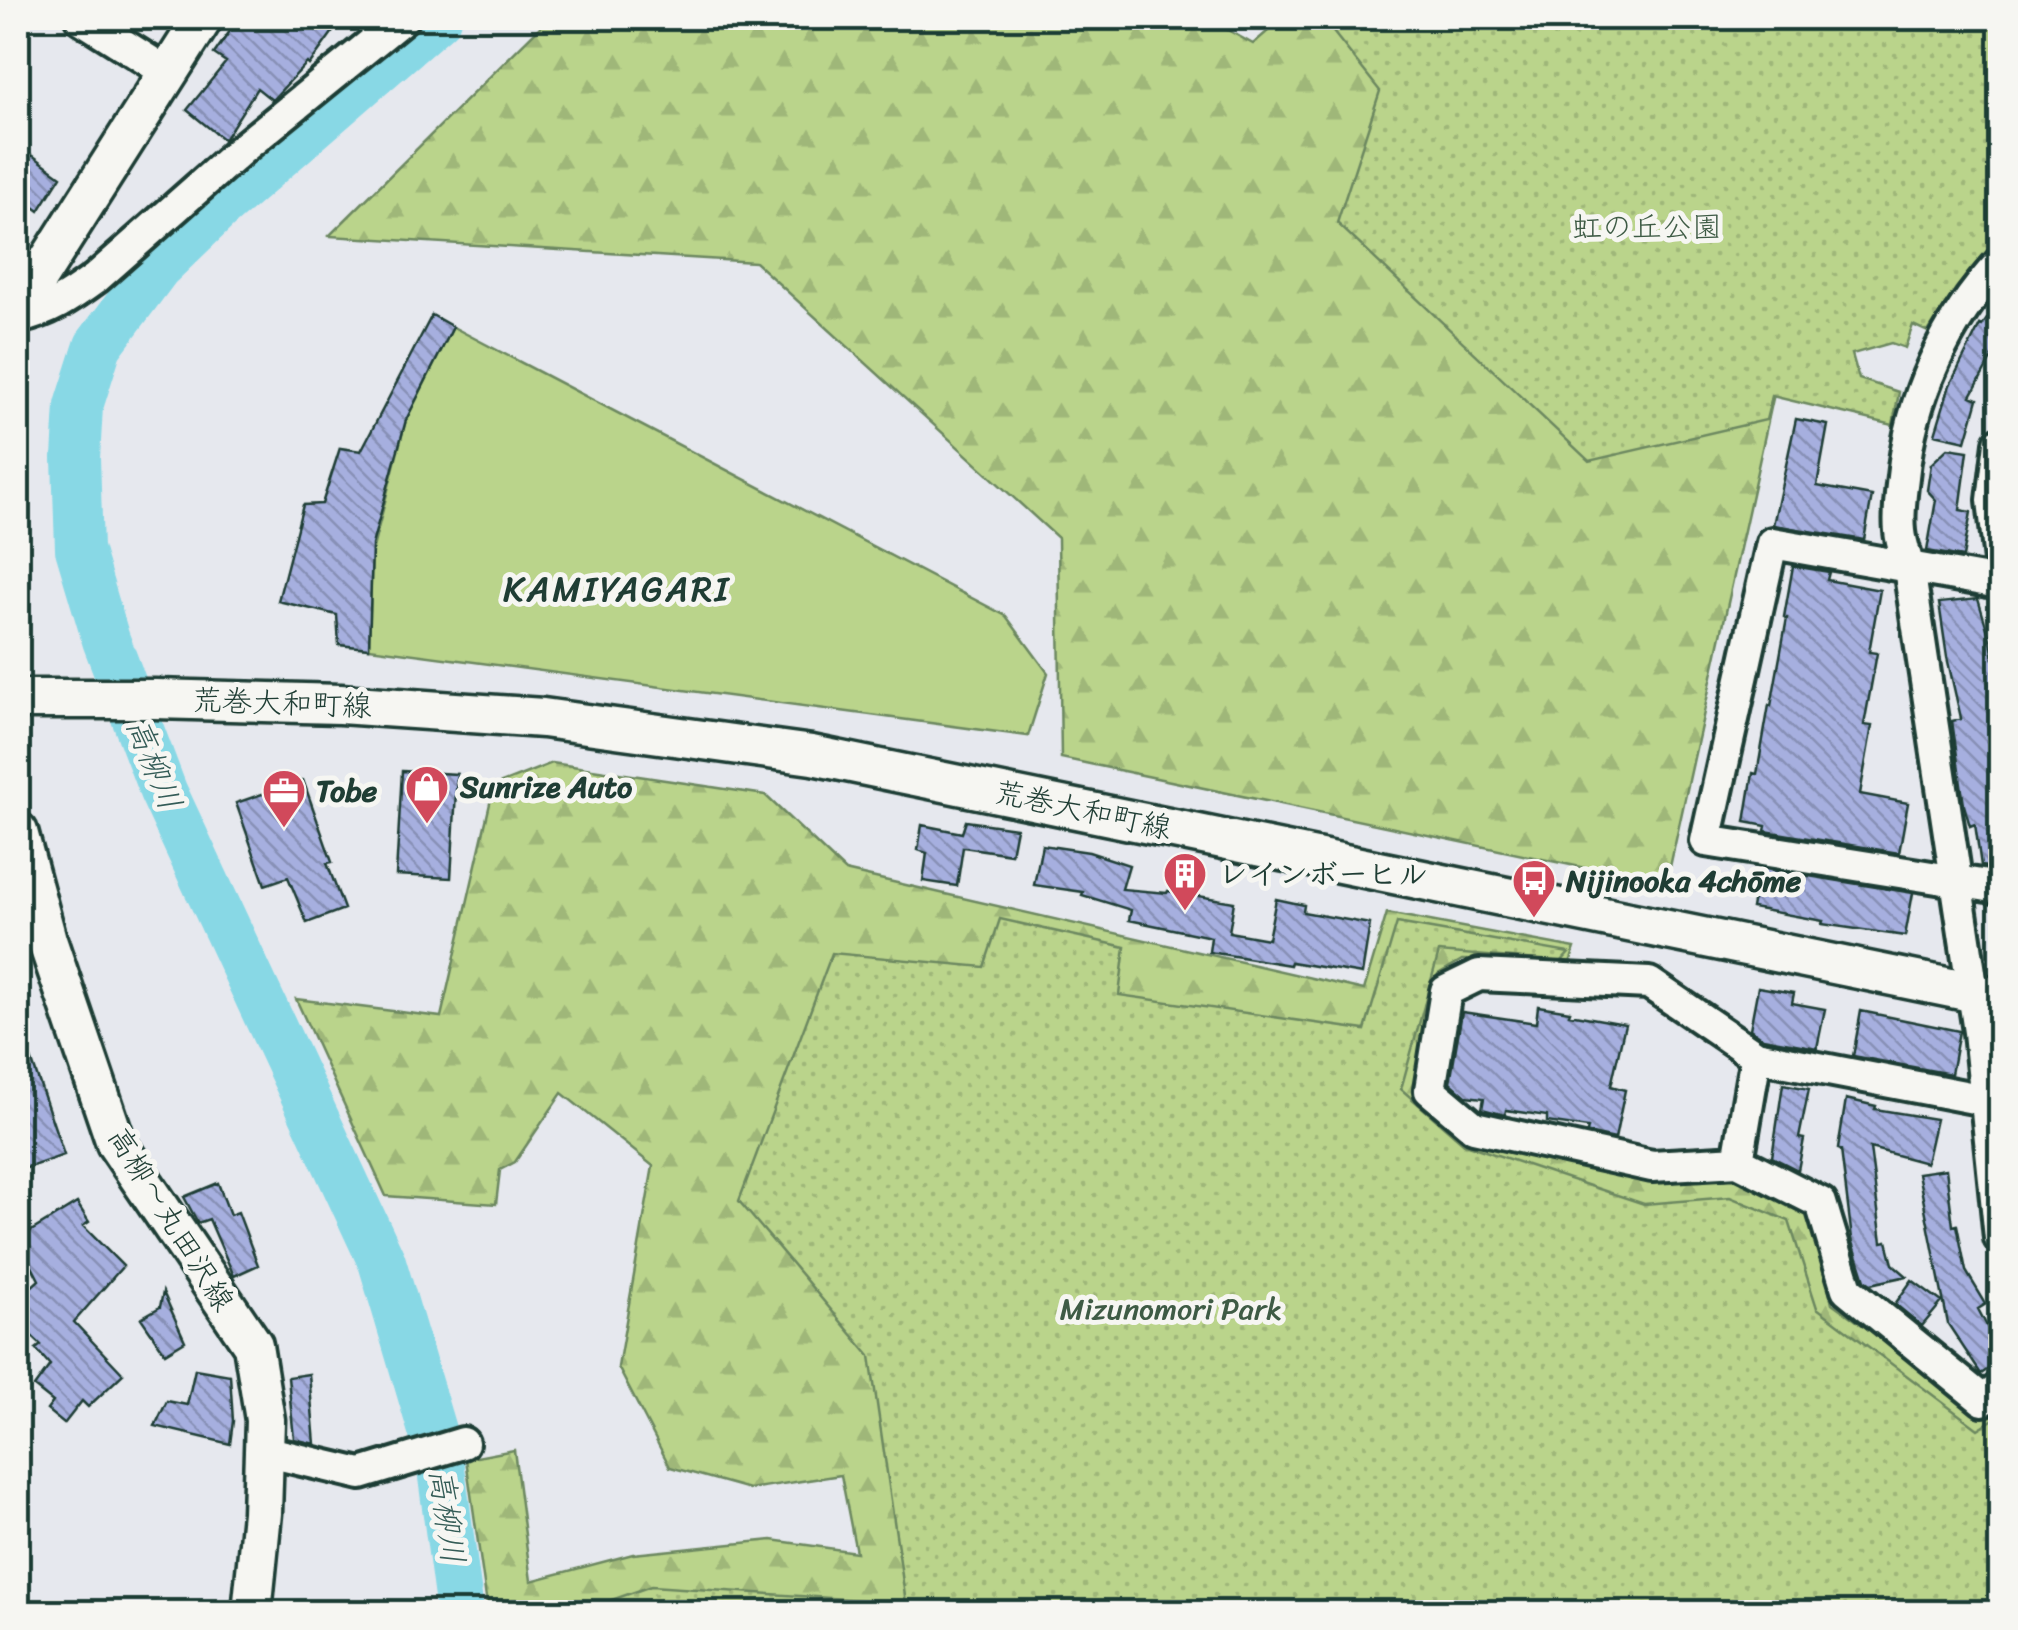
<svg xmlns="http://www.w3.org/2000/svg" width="2018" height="1630" viewBox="0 0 2018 1630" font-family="Sriracha,'Klee One',sans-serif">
	<defs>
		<pattern id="forest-firs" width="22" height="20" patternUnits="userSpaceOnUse" patternTransform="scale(2.5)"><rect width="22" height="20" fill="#bad48b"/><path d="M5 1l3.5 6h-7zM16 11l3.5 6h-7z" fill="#9fb779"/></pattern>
		<pattern id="park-dots" width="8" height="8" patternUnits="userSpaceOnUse" patternTransform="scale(2.5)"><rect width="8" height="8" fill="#bad48b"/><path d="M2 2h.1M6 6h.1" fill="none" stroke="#9fb779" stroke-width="1.8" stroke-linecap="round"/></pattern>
		<pattern id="building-back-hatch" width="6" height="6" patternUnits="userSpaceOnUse" patternTransform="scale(2.5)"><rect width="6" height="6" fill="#a6afdf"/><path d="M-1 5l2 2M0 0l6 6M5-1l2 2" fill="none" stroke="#8790b6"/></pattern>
	</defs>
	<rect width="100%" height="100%" fill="#e6e8ee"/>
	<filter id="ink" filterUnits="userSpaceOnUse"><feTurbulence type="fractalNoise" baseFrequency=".01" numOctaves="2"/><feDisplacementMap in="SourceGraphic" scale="20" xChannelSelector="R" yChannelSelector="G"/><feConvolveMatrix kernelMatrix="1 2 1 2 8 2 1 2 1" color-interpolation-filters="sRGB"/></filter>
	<g filter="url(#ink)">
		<path fill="#bad48b" stroke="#6c8860" stroke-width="2.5" d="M453,327L1006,616L1048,673L1028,736L369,648L372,552L406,420Z"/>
		<path fill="url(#forest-firs)" stroke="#6c8860" stroke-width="2.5" d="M549,18H1206L1253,44L1283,18H1524L1781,362L1666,885L1061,758L1058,538L755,262L329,236Z
			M552,763L765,795L845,871L1364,990L1387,913L1575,948L1570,963L1462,960L1438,974L1412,1091L1470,1138L1730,1175L1811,1211L1832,1303L1982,1412L2000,1400V1612H488L466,1459L514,1450L531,1581L633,1554L772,1540L856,1552L841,1475L749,1489L670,1467L618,1367L653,1166L562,1093L515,1162L500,1170L496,1204L386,1196L296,999L441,1017L494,786Z"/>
		<path fill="url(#park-dots)" stroke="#6c8860" stroke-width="2.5" d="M1322,18H2000V235L1956,288L1928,332L1913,325L1905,348L1891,343L1852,354L1859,379L1899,392L1893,425L1772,396L1766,420L1589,461L1337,223L1380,91Z
			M1000,919L1125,947L1119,995L1365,1030L1397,923L1569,953L1561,962L1439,952L1401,1089L1464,1144L1644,1204L1730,1197L1789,1221L1817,1308L1978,1429L2000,1415V1612H578L651,1586L906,1603L870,1356L739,1201L832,953L984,967Z"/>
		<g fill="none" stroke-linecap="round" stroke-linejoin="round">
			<path stroke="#88d8e5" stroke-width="48" d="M437,18L217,209L157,267L98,346L79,406L76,458L79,549L106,640L163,791L382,1262L439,1454L460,1612"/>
		</g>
		<path fill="url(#building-back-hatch)" stroke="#1f3d34" stroke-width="2.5" d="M239,18H327L337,26L309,65L307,63L272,100L257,88L224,140L187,110L226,62L214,54Z
			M32,155L61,176L39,211L18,195V176Z
			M2000,300V343L1971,396L1978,399L1966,441L1935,434L1950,385L1980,325L1982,326Z
			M432,315L453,327L406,420L372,545L369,648L339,645L337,615L278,601L303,505L322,504L340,448L361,451Z
			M1796,419L1828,425L1817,486L1872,496L1864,540L1773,525Z
			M1948,448L1968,451L1960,510L1971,512L1963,557L1927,551L1936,500L1927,490L1931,464Z
			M1793,566L1829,572L1827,580L1880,590L1869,652L1877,653L1864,725L1872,726L1860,794L1908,803L1899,853L1765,831L1766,826L1745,822L1753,773L1757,774L1769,705L1771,706L1787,618L1784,617Z
			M1978,599L1991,642L2000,693V700L1994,702L2000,735V869L1981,866L1975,824L1970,826L1964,805L1952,721L1961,719L1947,657L1939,603Z
			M402,771L457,774L451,878L396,875Z
			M303,780L332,862L327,863L344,909L307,923L288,877L265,885L236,803Z
			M966,821L1016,828L1011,854L963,847L957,886L923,881L927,853L918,850L922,825L962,833Z
			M1042,845L1089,852L1129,865L1122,889L1167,893L1168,891L1234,902L1229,932L1268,939L1276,899L1304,905L1303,912L1370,924L1362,974L1291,962L1290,965L1209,952L1211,937L1129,920L1131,910L1082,895L1083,892L1034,885Z
			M1759,868L1913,893L1905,936L1822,924L1823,921L1752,908Z
			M1758,987L1794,993L1792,1003L1825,1009L1817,1048L1763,1038L1750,1029Z
			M1538,1006L1570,1011L1569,1014L1625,1024L1611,1086L1625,1090L1615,1139L1587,1133L1588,1128L1547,1122V1116L1506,1110L1505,1115L1482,1109L1484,1098L1466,1096L1450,1082L1462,1012L1536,1023Z
			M1861,1011L1959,1031L1951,1074L1853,1056Z
			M21,1029L64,1155L24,1169L18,1149V1030Z
			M1783,1084L1809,1089L1799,1138L1804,1139L1798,1170L1772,1157Z
			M1846,1099L1876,1106L1875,1109L1936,1119L1926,1163L1870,1148L1882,1242L1887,1241L1893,1264L1907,1276L1871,1284L1865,1280L1852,1239L1841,1150L1838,1149Z
			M1946,1169L1953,1226L1957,1225L1966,1271L1986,1304L1978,1309L2000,1351V1361L1981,1374L1948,1324L1918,1173Z
			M218,1183L230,1215L238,1212L258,1265L234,1276L209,1219L198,1223L184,1197Z
			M77,1203L89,1222L83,1226L123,1266L74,1322L123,1374L88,1407L82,1401L64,1424L47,1410L53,1402L34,1387L50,1365L36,1349L41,1345L18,1323V1299L39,1280L18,1239Z
			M1912,1280L1942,1302L1922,1326L1895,1304Z
			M163,1292L185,1341L165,1353L141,1318L160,1307Z
			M195,1369L230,1375L233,1421L230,1444L155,1426L167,1401L187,1405Z
			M309,1374L315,1444L294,1439L288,1377Z"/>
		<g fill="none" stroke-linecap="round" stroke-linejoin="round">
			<defs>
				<path id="minor" d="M81,18L168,73
					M2000,263C1946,321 1911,397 1903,477C1901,494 1898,513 1900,531C1901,543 1906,556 1909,568L1979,1032L2000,1238
					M18,318C49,311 70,297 96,278L243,148L403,18
					M2000,443L1993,500L2000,561
					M2000,583L1772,543L1706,841L2000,888
					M2000,1103L1756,1056L1649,983L1479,975L1446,991L1430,1090L1474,1127L1652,1166L1738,1161L1821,1203L1847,1289L1983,1400L2000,1388
					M1738,1161L1756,1056
					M264,1451L361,1474L463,1443"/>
				<path id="tertiary" d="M18,309L203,18
					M18,699H155L340,704L543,718L812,755L2000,998
					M18,832L47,940L116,1143L253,1345L265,1420L262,1513L252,1612"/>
			</defs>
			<use href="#minor" stroke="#1f3d34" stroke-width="38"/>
			<use href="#tertiary" stroke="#1f3d34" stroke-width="45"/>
			<use href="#minor" stroke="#f6f6f2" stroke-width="30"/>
			<use href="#tertiary" stroke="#f6f6f2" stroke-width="38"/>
		</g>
	</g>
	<defs>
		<symbol id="shop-pin" viewBox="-11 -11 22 30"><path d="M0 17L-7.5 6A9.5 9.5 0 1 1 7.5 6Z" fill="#d1495b" stroke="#f6f6f2"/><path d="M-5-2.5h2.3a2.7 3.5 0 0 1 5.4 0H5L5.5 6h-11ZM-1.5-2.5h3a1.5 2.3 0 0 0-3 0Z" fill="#fff"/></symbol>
		<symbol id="office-pin" viewBox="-11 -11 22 30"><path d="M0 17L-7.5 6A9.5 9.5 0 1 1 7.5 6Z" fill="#d1495b" stroke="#f6f6f2"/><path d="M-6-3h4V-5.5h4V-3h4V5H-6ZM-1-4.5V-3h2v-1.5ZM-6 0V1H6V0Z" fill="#fff"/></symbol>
		<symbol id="building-pin" viewBox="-11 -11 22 30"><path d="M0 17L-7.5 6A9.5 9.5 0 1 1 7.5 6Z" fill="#d1495b" stroke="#f6f6f2"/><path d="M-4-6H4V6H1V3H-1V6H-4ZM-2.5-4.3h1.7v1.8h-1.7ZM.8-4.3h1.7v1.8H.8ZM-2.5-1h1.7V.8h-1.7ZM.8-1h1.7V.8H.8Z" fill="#fff"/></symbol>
		<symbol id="bus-pin" viewBox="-11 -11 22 30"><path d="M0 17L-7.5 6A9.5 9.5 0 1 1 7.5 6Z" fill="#d1495b" stroke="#f6f6f2"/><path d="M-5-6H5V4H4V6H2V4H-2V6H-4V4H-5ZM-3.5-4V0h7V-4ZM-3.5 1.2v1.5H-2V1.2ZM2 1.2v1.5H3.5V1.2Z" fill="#fff"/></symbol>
	</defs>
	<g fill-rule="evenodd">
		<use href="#shop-pin" x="402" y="762" width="50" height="68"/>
		<use href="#office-pin" x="259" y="766" width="50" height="68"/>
		<use href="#building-pin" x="1160" y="849" width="50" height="68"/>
		<use href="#bus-pin" x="1509" y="856" width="50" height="68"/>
	</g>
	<g text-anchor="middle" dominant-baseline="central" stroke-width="10" stroke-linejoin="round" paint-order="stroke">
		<g font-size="30" fill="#3e5b45" stroke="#f6f6f2">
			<text x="1647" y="227">虹の丘公園</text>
			<text x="1171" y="1309">Mizunomori Park</text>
		</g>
		<g font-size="30" fill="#1f3d34" stroke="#f6f6f2">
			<text transform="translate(282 703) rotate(2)">荒巻大和町線</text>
			<text transform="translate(1083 810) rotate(12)">荒巻大和町線</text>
			<text transform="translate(171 1219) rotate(58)">高柳～丸田沢線</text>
		</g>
		<g font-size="30" font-weight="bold" fill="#1f3d34" stroke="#f6f6f2" text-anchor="start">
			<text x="460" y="787">Sunrize Auto</text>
			<text x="316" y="791">Tobe</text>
			<text x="1218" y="874">レインボーヒル</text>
			<text x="1566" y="881">Nijinooka 4chōme</text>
		</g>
		<g font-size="32" font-style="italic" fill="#345c57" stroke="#f6f6f2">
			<text transform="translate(154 764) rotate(68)">高柳川</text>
			<text transform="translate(447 1516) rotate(82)">高柳川</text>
		</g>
		<g font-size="35" letter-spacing="2.5" fill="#1f3d34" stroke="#f6f6f2">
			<text x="617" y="589">KAMIYAGARI</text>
		</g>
	</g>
	<rect width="2018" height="1630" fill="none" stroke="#f6f6f2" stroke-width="60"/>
	<rect x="30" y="30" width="1958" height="1570" fill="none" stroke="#1f3d34" stroke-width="4" filter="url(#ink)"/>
</svg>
